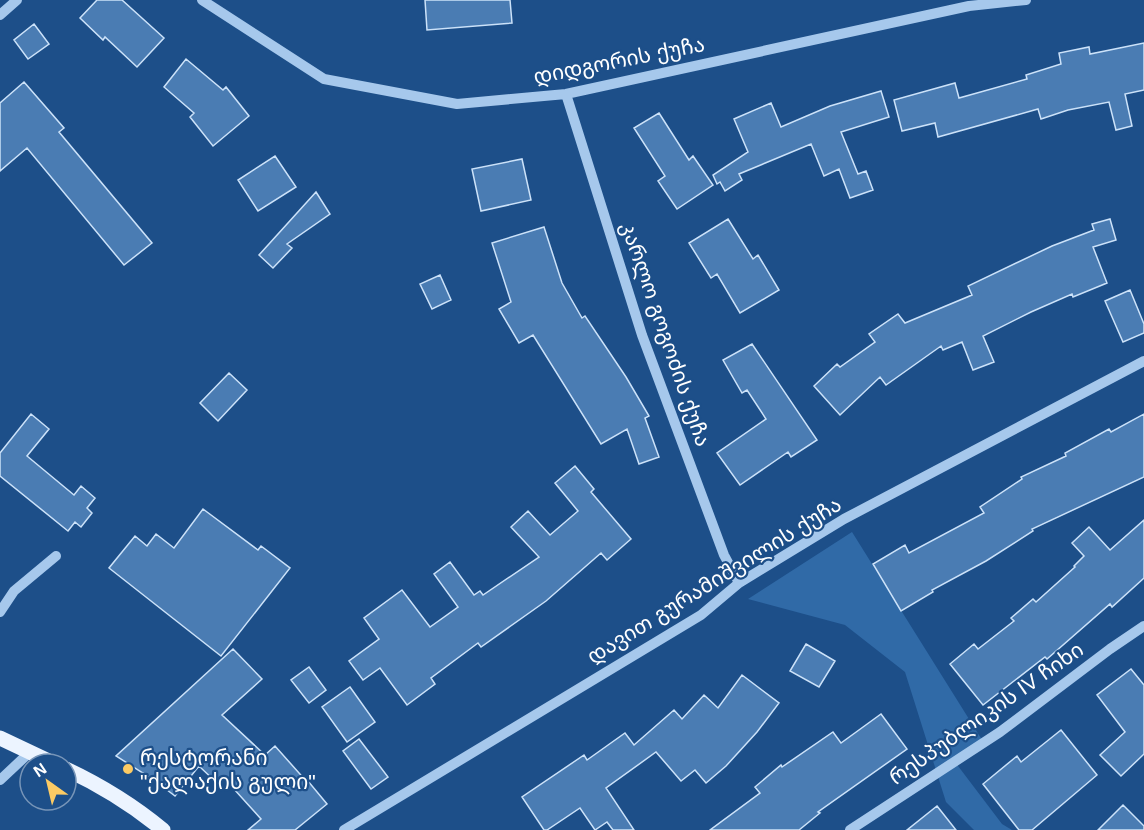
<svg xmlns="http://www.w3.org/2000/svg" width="1144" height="830" viewBox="0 0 1144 830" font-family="Helvetica,'Noto Sans Georgian',sans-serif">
	<rect width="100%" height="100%" fill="#1d4f89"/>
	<path fill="#306aa7" d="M852,532L984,743L955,762L1002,824L1012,830H974L946,802L905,672L845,625L748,599Z"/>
	<path fill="#4a7cb3" stroke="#cce2f9" stroke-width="1.5" d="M97,0H122L164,38L137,67L105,37L103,40L80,18Z
		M425,0H510L512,23L427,30Z
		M34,24L49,44L28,59L14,40Z
		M1144,43V90L1125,94L1132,126L1116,130L1109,102L1068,110L1041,119L1038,109L938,137L935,123L902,131L894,100L955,83L959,98L1027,79L1026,75L1061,64L1059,53L1089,47L1090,54Z
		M186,59L223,90L226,87L249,116L213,146L190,117L194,113L164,87Z
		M24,82L64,128L59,132L152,243L124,265L27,148L0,171V103Z
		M881,91L889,117L841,132L858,174L866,171L873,190L850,198L839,169L824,176L811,144L739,174L742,180L725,191L720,182L717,184L713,175L748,152L734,119L771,103L781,127L830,106Z
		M659,113L689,160L693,156L713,185L677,209L658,181L665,176L634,128Z
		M275,156L296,187L258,211L238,180Z
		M522,159L531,200L481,211L472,169Z
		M316,192L330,214L287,244L292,248L273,268L259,255Z
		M728,219L753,259L758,255L779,290L740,313L717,274L711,278L689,243Z
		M1110,219L1116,240L1093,247L1107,283L1073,297L1072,294L1031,312L983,336L994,362L973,370L962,342L943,350L941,346L886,385L880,377L840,415L814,386L837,364L840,367L875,342L869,334L898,314L905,323L972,295L968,286L1052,246L1094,230L1092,224Z
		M544,227L562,283L582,318L585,316L626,377L649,416L645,418L659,457L639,464L627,429L601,444L533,335L519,343L499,309L511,302L492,243Z
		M440,275L451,300L432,309L420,284Z
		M1130,290L1144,324V333L1123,342L1105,301Z
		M752,344L817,440L791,457L788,452L740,485L717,453L766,419L747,390L742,393L723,360Z
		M229,373L247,390L218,421L200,403Z
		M31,414L49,429L27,456L74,495L81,486L95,498L87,508L92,513L81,527L75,522L68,531L0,476V453Z
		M1144,414V477L1032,529L1033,531L986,561L932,590L933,592L901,611L873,564L905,545L909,553L984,513L980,507L1022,479L1021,477L1066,456L1065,453L1109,429L1111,432Z
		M575,466L594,489L591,492L631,539L607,560L601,553L546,601L481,647L478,643L431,678L435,684L407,705L380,668L363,680L349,661L379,639L364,618L402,590L430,627L458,607L434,574L450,562L474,595L480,591L483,595L539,557L511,527L528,511L550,535L578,511L555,483Z
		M203,509L258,550L261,546L290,568L221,656L109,568L135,536L147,546L156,534L174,548Z
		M1144,520V578L1112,607L1110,604L1047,659L1045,657L983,705L950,664L974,644L978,649L1014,621L1011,618L1033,599L1036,602L1075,567L1074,566L1084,556L1072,543L1089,527L1110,550Z
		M806,644L835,661L819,687L790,671Z
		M233,649L262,679L222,715L265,755L275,746L307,782L308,781L327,804L295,830H248L261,819L224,778L218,784L199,766L175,796L154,780L116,756Z
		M309,667L326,690L309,703L291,680Z
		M1131,669L1144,685V754L1121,776L1100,755L1125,732L1097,695Z
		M742,675L779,703L757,732L726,766L706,783L695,770L681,781L656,752L606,788L634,830H613L607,822L595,830L580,808L547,830H544L522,797L584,755L587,760L625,733L634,745L674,710L682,719L704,695L718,708Z
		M350,687L375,722L347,742L322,707Z
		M881,714L907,749L818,812L820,813L799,830H710L760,793L755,787L781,765L782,767L833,732L841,743Z
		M1061,730L1097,775L1032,830H1019L983,784L1017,756L1021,762Z
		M359,739L388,777L371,789L343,751Z
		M1123,805L1144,826V830H1098Z
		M937,806L956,830H907Z"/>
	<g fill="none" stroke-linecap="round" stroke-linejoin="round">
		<path stroke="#a6c8ec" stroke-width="10" d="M202,0L324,79L457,104L566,94L969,6L1026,0
			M0,15L17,0
			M566,94L642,335L724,555L739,583
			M0,612L14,591L56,556
			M0,780L30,752
			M344,830L701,615L739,583L844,519L1144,361
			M850,830L1000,732L1110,649L1144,626"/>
		<path stroke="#ecf4ff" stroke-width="15" d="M0,738L55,764
			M66,769C100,785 134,806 163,830"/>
	</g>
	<circle fill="#fccb64" stroke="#1d4f89" stroke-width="2" cx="128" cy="769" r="6"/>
	<g text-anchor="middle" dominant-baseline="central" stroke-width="4.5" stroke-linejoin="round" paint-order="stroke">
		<g font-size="21" fill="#fff" stroke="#1d4f89">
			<text transform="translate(619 60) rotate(-11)">დიდგორის ქუჩა</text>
			<text transform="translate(666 334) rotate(71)">კარლო გოგოძის ქუჩა</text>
			<text transform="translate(714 580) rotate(-32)">დავით გურამიშვილის ქუჩა</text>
			<text transform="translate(986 713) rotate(-35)">რესპუბლიკის IV ჩიხი</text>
		</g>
		<g font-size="21" fill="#fff" stroke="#1d4f89" text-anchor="start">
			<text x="140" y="757">რესტორანი<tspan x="140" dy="24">"ქალაქის გული"</tspan></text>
		</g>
	</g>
	<g transform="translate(48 782) rotate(326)"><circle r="28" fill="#1d4f89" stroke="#7795b8" stroke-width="1.5"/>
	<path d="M0-4.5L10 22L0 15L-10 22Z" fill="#fccb64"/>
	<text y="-9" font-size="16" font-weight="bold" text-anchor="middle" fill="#ffffff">N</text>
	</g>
</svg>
